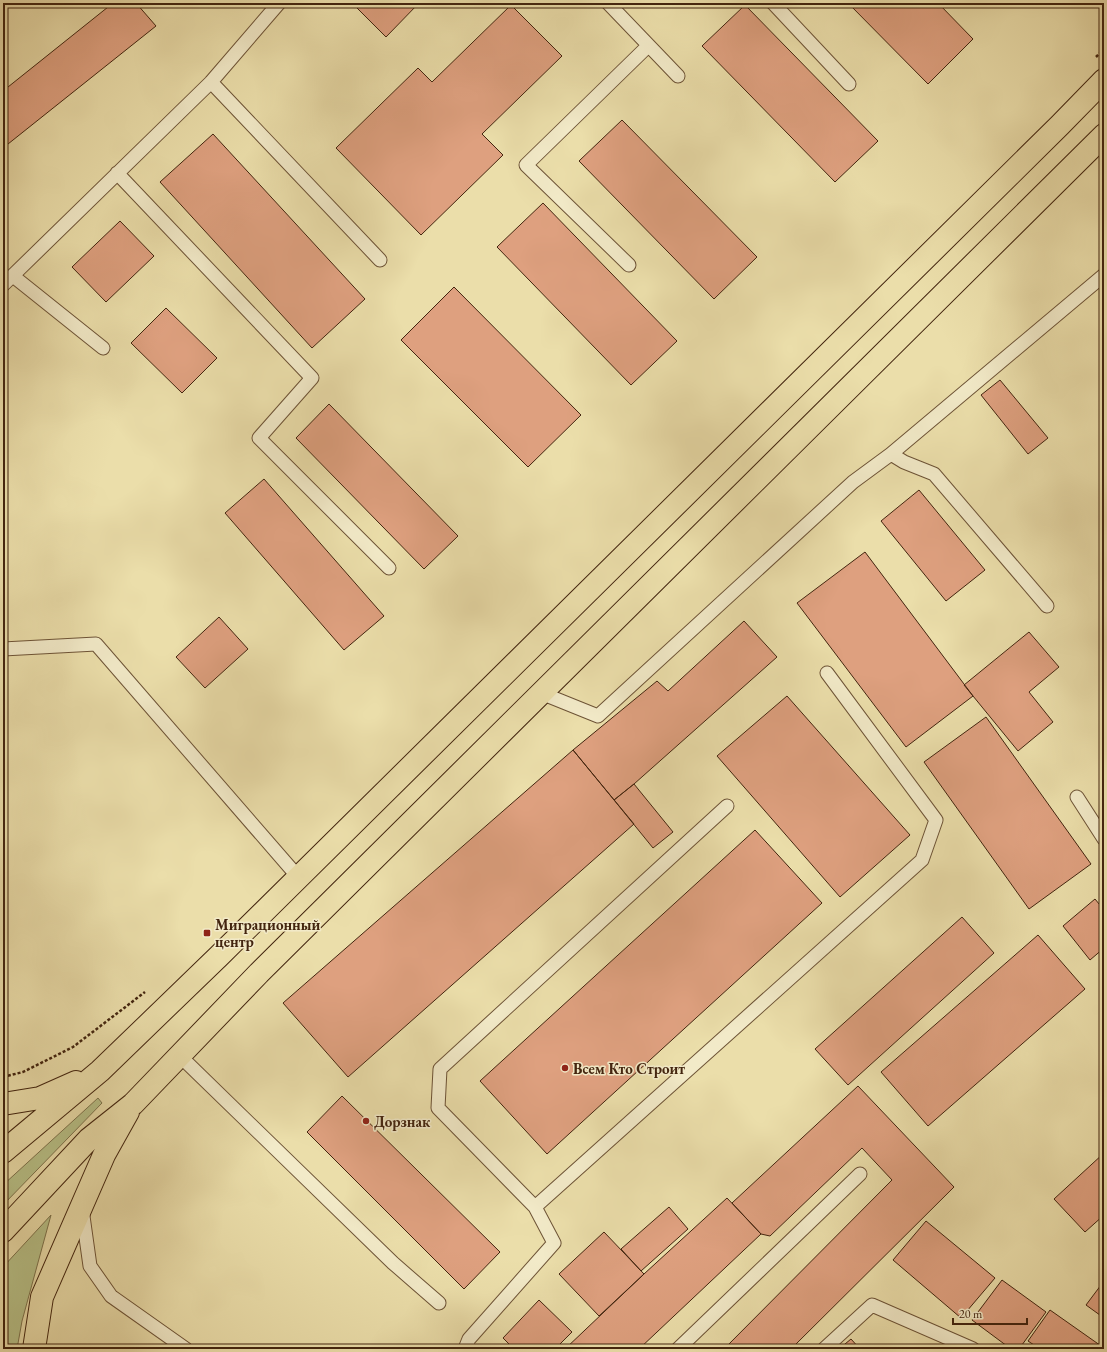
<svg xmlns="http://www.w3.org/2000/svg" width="1107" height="1352" viewBox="0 0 1107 1352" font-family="'EB Garamond',serif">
	<rect width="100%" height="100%" fill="#ebdeaa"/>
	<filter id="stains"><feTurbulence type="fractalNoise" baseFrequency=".005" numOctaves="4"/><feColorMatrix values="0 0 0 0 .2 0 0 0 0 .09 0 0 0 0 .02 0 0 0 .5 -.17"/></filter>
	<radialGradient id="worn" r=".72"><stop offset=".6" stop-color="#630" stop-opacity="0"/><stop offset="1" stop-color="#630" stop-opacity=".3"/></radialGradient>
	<path fill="#b8c188" stroke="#7e734c" d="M98,1098L102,1103L3,1205V1185Z
		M51,1215L22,1321L17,1349H3V1267Z"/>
	<path fill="#dea07f" stroke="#43250f" d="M113,3H136L156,26L3,148V91Z
		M352,3H419L386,37Z
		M848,3H938L973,39L928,84Z
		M511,5L562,56L482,134L503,155L421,235L336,148L418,68L432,82Z
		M745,5L878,141L835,182L702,46Z
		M622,120L757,257L714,299L579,161Z
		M213,134L365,299L312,348L160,182Z
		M543,203L677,341L631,385L497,247Z
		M120,221L154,256L106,302L72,267Z
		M454,287L581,415L528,467L401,340Z
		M166,308L217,358L182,393L131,343Z
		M1000,380L1048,438L1028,454L981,395Z
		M329,404L458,536L424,569L296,438Z
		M264,479L384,616L344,650L225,513Z
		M919,490L985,570L946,601L881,521Z
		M865,552L973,696L906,747L797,603Z
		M219,617L248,649L205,688L176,657Z
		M744,621L777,657L634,784L614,800L573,750L657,681L668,691Z
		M1029,632L1059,667L1029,692L1053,722L1018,751L964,685Z
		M787,696L910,835L840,897L717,756Z
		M986,717L1091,864L1029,909L924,762Z
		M573,750L634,824L348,1077L283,1003Z
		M634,784L673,832L653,848L614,800Z
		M755,830L822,903L547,1154L480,1081Z
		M1095,899L1104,910V948L1090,960L1063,926Z
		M962,917L994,953L848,1085L815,1049Z
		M1038,935L1085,989L928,1126L881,1072Z
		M858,1086L954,1187L791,1349H724L892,1180L862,1148L770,1236L761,1234L732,1203Z
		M342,1096L500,1252L464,1289L307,1132Z
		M1104,1153V1215L1085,1232L1054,1199Z
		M727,1198L761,1234L639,1349H565L644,1274Z
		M669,1207L688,1229L641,1271L621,1249Z
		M926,1221L995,1278L961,1318L893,1260Z
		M604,1232L644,1274L599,1316L559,1274Z
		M1002,1280L1046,1312L1019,1349H1011L972,1320Z
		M1104,1281V1318L1086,1305Z
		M539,1300L572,1332L555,1349H514L503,1338Z
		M1050,1310L1104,1348V1349H1040L1028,1341Z
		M851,1339L860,1349H839Z"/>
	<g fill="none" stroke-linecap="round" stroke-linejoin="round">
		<defs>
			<path id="lane" d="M608,3L678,76
				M773,3L849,84
				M211,82L380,260
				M117,173L312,378L259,438L389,568
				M629,265L526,165L648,46
				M13,276L103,348
				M3,285L211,82L279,3
				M891,454L1104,275
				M3,649L96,644L299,878
				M541,693L598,716L853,482L891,454L904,462L934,474L1047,606
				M1077,797L1104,839
				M179,1055L393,1263L439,1303
				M535,1207L438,1108L440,1069L727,806
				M82,1209L90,1266L111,1296L186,1349
				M465,1349L469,1339L554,1243L535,1207L922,860L936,820L827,673
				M678,1349L860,1174
				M824,1349L872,1305L973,1349"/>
			<path id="primary" d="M3,1104L40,1098L76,1082
				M3,1152L100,1071L219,956L1060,125L1104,80
				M3,1231L89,1139L133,1104L259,973L1104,135
				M34,1349L42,1297L104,1155L128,1112"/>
		</defs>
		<use href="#lane" stroke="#6d5336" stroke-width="15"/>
		<use href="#primary" stroke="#43250f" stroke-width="24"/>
		<path stroke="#43250f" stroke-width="2.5" stroke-dasharray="3 2" stroke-linecap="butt" d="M1096,57L1104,49
			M3,1077L23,1072L73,1047L145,992"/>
		<use href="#lane" stroke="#f2eac8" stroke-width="13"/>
		<use href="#primary" stroke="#ebdeaa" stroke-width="22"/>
	</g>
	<g fill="#8f2418" stroke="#f2eac8" stroke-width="1.5">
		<rect x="203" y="929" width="8" height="8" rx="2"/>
		<circle cx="565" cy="1068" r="4"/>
		<circle cx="366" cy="1121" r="4"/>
	</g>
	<g text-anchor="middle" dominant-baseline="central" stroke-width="3" stroke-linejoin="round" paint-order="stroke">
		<g font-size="15" font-weight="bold" fill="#43250f" stroke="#f2eac8" text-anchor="start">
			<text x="215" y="924">Миграционный<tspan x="215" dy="17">центр</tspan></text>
			<text x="573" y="1068">Всем Кто Строит</text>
			<text x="374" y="1121">Дорзнак</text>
		</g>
	</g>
	<rect width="1107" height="1352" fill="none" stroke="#ebdeaa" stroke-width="16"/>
	<rect x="4" y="4" width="1099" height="1344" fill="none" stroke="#43250f" stroke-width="2"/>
	<rect x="8" y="8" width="1091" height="1336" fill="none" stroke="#43250f"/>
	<path d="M953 1318v6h74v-6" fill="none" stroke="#43250f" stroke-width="2"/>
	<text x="959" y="1318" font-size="12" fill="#43250f" stroke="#f2eac8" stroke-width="3" paint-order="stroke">20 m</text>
	<rect width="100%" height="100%" filter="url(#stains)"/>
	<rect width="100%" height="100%" fill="url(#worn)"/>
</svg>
